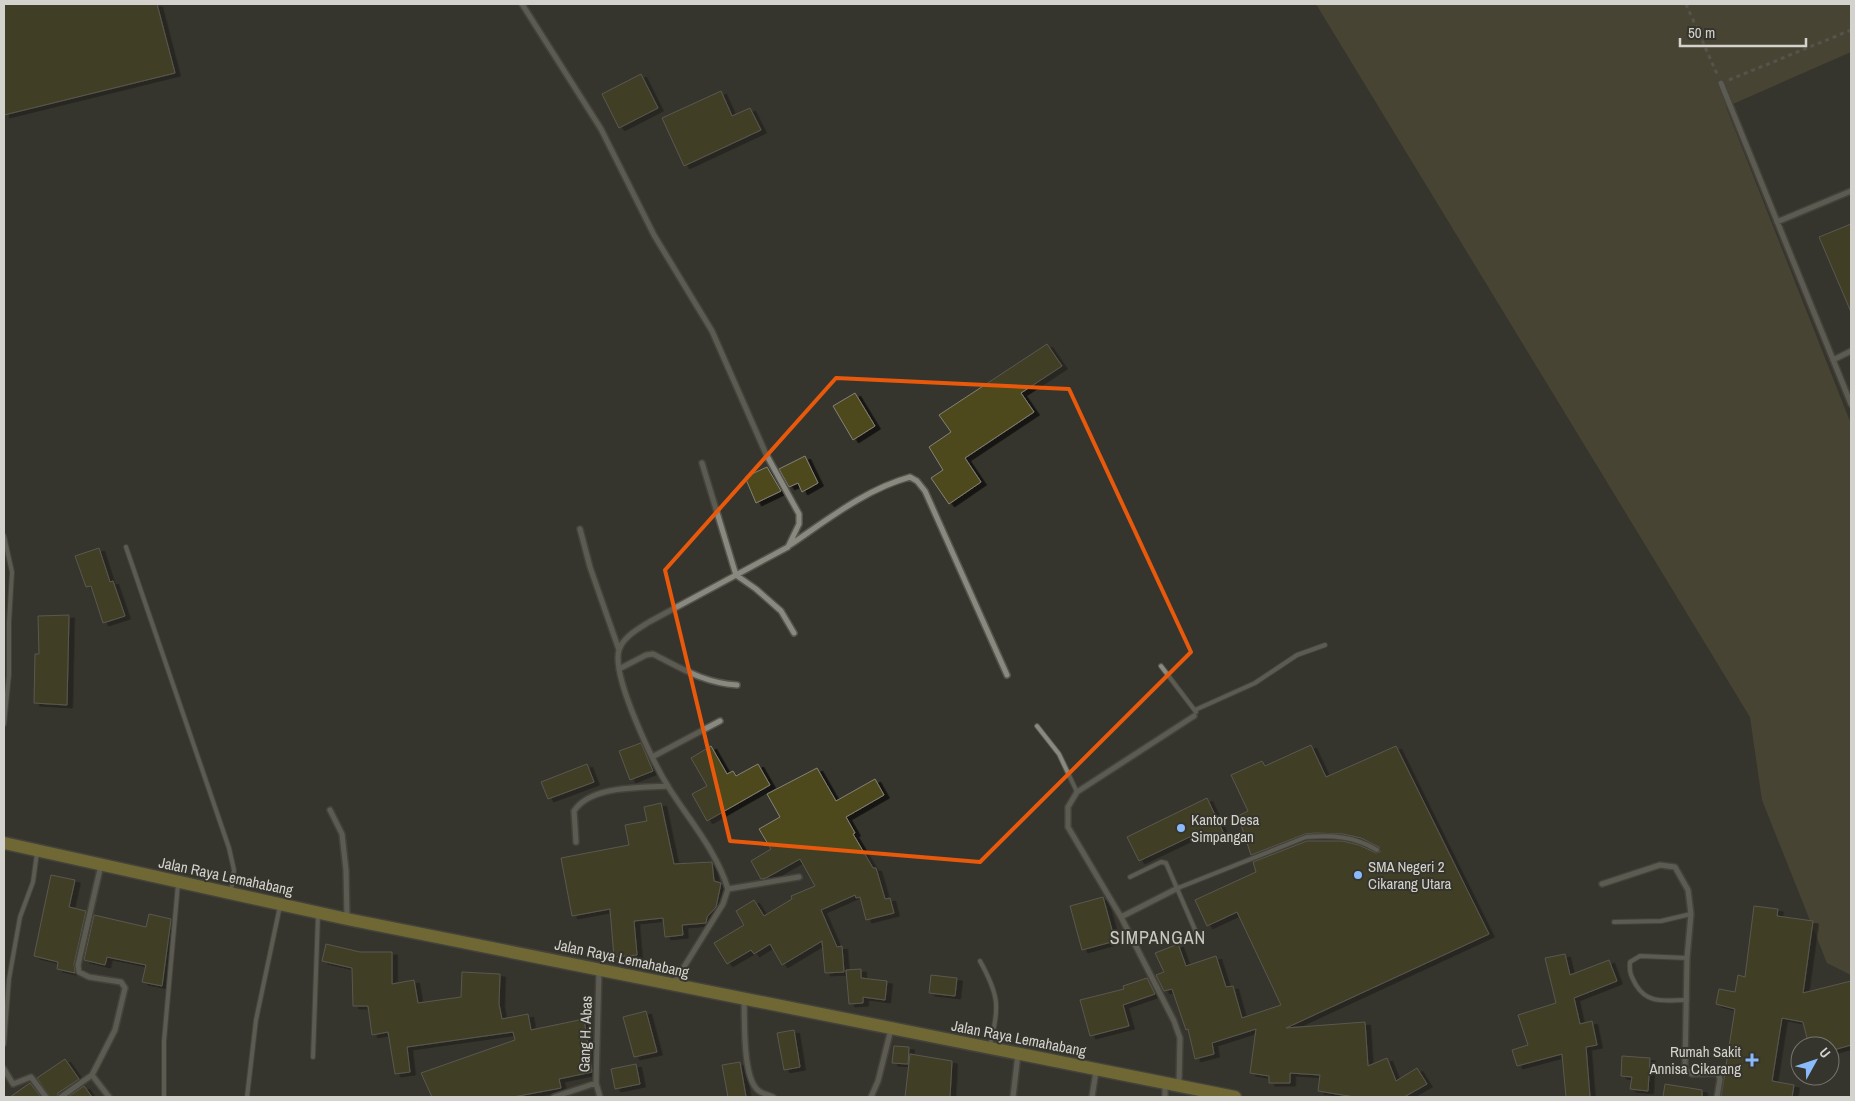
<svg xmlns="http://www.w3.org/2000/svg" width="1855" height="1101" viewBox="0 0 1855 1101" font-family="'Archivo Narrow',sans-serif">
	<defs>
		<filter id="shadow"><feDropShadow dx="5.5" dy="3" stdDeviation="0" flood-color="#0009"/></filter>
	</defs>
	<rect width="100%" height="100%" fill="#36352d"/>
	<path fill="#5d583a" d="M1316,4H1851V52L1726,107L1851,424V975L1827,963L1762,800L1750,717Z"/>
	<path fill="#4e481b" stroke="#838279" filter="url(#shadow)" d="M4,4H157L175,73L4,115Z
		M641,74L658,108L619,128L602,94Z
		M721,91L732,116L750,108L761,130L684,166L662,118Z
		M1851,224V312L1819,237Z
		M1047,344L1062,366L1021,393L1034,412L965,458L981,482L949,504L931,478L943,470L929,447L951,432L939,415Z
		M855,393L875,426L853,440L833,406Z
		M805,456L818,483L802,492L798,483L789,487L779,469Z
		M767,467L781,491L756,503L745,477Z
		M99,548L110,582L113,581L125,616L103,623L91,586L86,587L75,556Z
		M69,615L67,705L34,703L35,654H39L38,616Z
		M641,743L653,771L630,780L619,751Z
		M1311,745L1326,777L1396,746L1489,934L1286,1028L1365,1022L1368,1066L1387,1058L1396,1081L1417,1068L1427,1084L1404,1097H1355L1318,1091L1320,1075L1290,1073V1083H1269V1076L1250,1073L1256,1029L1212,1043L1214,1054L1195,1059L1188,1029L1186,1030L1172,989L1164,991L1156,975L1164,972L1155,953L1178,944L1186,966L1216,956L1226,987L1233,986L1242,1018L1281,1005L1237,912L1207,926L1195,900L1256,872L1253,862L1307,841H1342L1359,845L1376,853L1380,852L1379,847L1361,838L1343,834L1315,833L1305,834L1251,855L1238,816L1248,811L1231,775L1262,761L1265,766Z
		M711,746L727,774L733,771L736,776L758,764L770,785L707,821L692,794L707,786L691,758Z
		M587,764L594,782L548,799L541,782Z
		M817,768L836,801L875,779L884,795L846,817L855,833L853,834L873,868H876L885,899L890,898L894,913L866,920L860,897L856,898L855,895L821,910L837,947L842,946L844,972L825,973L822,941L782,965L770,944L754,954L751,950L727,964L714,943L744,925L736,911L754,900L764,916L792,899L791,896L815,886L800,859L766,878L761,879L751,861L771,849L759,829L780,817L767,794Z
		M1207,798L1223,832L1204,841L1200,832L1139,861L1127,837Z
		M661,803L674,864L712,862L714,881L721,883L716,907L707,917L706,923L682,925L683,935L665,937L663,918L634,921L637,955L614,957L610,909L572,916L561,858L629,845L625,825L647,821L644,807Z
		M51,875L75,880L69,907L86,911L74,964L75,973L57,969L58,962L34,956Z
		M1103,897L1115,941L1082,950L1070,906Z
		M1754,906L1778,909L1777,916L1813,921L1803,993L1851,981V1045L1830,1051V1046H1809L1803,1022L1782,1018L1772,1081L1794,1085L1792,1097H1721L1735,1009L1716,1004L1719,989L1735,992L1738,975L1745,977Z
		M149,914L171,919L162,986L142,982L146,965L107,957L105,965L84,960L94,915L146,927Z
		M326,944L360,952H392V984L414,980L418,1003L461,997L462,972L500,974L499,1004L502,1019L528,1014L531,1030L584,1019L592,1072L559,1079L561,1088L513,1097H432L421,1073L515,1040L513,1032L407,1047L410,1072L395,1074L388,1032L372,1035L368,1006H353L352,968L322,961Z
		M1565,954L1570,975L1609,960L1617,981L1574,998L1580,1024L1592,1021L1597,1045L1586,1047L1590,1097H1566L1562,1054L1517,1066L1512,1050L1528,1045L1518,1015L1556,1003L1545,958Z
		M861,969V978L887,981L885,1000L863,997V1003L849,1004L846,970Z
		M931,975L957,978L955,996L929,993Z
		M1147,978L1155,994L1123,1005L1129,1026L1090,1036L1080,1000L1124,989L1123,986Z
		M646,1011L657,1052L634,1057L623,1017Z
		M794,1030L800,1067L784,1070L777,1033Z
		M894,1046L909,1047L908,1064L892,1063Z
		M910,1054L952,1061L950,1097H905Z
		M1622,1056L1650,1058L1648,1091L1630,1089L1632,1077L1621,1076Z
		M65,1059L79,1079L58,1093L57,1097H50L37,1078Z
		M740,1062L746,1097H728L722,1065Z
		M636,1064L640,1084L615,1089L611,1069Z
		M30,1083L41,1097H10Z
		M1665,1084L1702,1090V1097H1663Z
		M84,1086L92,1097H68Z"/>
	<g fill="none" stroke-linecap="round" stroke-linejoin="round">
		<defs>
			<path id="lane" d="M4,536L12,572L9,622V675L4,724
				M126,547L229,848L234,870L231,891
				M1161,666L1196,712
				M1195,710L1255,683L1297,655L1325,645
				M1037,726L1059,754L1077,792
				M1130,877L1161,862L1166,863L1199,939
				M1178,888L1306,837C1332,835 1354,836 1377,850
				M1614,922L1661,921L1691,914
				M980,961C1000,997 999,1006 990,1046
				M1687,1000C1666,1000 1648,1005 1636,985C1631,976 1629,972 1630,962L1640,956L1687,958
				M4,1044L9,979L20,917L33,882L37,853
				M313,1057L318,915
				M164,1097V1041L178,884
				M247,1097L256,1020L280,906"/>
			<path id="street" d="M522,4L601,129L654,235L712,331L766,454L799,514V524L788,547L649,622C638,629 623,637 619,650C611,676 654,764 669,788C690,821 717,852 728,889L723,904L674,983
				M1721,83L1851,404
				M1777,222L1851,191
				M1833,360L1851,351
				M702,463L736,575L756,589L781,611L794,633
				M580,529L590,567L619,650
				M790,545C827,520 866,489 910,477L917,481L925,491L1007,675
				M619,669L646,655L653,654C681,668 704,683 737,685
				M654,756L720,721
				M330,810L342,834L346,870L347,918
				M576,842L574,811C591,785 640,788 668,786
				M1602,884L1660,865L1675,867L1688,890L1691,914L1687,958L1685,1069L1692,1074L1718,1073L1720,1079L1717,1097
				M728,889L799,877
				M1121,917L1178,888
				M599,971L596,1083L600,1097
				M744,1000C745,1020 742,1079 759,1091C763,1094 769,1095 773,1097
				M4,1069L13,1084L31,1077L46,1097
				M92,1075L115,1030L125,988L121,982L89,977L79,972L78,965L101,865
				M1179,1084L1180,1038L1174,1021L1121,917L1068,827V807L1077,792L1194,716
				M61,1097L92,1075L109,1097
				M554,1097L596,1083
				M871,1097L878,1081L891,1029
				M1013,1097L1018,1054
				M1092,1097L1096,1071
				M1165,1097V1085"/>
			<path id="primary" d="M4,843L347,919L1235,1097"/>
		</defs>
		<use href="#lane" stroke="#54534c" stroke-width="6"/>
		<use href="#street" stroke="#54534c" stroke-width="8"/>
		<use href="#primary" stroke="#54534c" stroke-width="15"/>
		<path stroke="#797872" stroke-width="3" stroke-dasharray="4 4" stroke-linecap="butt" d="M1686,4L1717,74
			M1729,80L1851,30"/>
		<use href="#lane" stroke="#8a897f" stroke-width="4"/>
		<use href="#street" stroke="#8a897f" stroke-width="5"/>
		<use href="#primary" stroke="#b4a63d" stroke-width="12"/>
	</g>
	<path d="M0 0H1855V1101H0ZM836,378L1069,389L1191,652L980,862L730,841L665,570Z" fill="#36352d" fill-opacity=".55" fill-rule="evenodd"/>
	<path fill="none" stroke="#e8590c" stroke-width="4" stroke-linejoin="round" d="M836,378L1069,389L1191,652L980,862L730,841L665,570Z"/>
	<g fill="#8bbafc" stroke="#36352d" stroke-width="2">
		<circle cx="1181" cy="828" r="5"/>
		<circle cx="1358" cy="875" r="5"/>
		<path d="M1749.5 1052.5h5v5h5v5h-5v5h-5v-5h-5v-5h5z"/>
	</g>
	<g text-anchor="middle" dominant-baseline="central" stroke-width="4" stroke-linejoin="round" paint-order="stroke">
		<g font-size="15" fill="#d3d2cd" stroke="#36352d" text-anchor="start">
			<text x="1191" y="819">Kantor Desa<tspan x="1191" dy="17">Simpangan</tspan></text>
			<text x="1368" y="866">SMA Negeri 2<tspan x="1368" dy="17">Cikarang Utara</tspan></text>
			<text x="1741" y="1051" text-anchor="end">Rumah Sakit<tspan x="1741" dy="17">Annisa Cikarang</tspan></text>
		</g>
		<g font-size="15" fill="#d3d2cd" stroke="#36352d">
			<text transform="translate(226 876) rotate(12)">Jalan Raya Lemahabang</text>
			<text transform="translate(622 958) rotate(12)">Jalan Raya Lemahabang</text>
			<text transform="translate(585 1034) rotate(-88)">Gang H. Abas</text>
			<text transform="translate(1019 1038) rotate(11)">Jalan Raya Lemahabang</text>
		</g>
		<g font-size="18" letter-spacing="1" fill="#c9c8be" stroke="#36352d">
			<text x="1158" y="937">SIMPANGAN</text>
		</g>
	</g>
	<rect width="1855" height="1101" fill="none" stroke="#d3d2cd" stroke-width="10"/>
	<g transform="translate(1815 1061) rotate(50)"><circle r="24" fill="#36352d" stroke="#75746d"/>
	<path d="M0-4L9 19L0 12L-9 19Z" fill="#8bbafc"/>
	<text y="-8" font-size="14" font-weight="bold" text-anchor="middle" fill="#d3d2cd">U</text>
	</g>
	<path d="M1680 38v8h126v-8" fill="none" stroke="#d3d2cd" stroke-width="2.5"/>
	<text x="1688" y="38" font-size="15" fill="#d3d2cd" stroke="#36352d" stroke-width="4" paint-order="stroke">50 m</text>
</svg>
